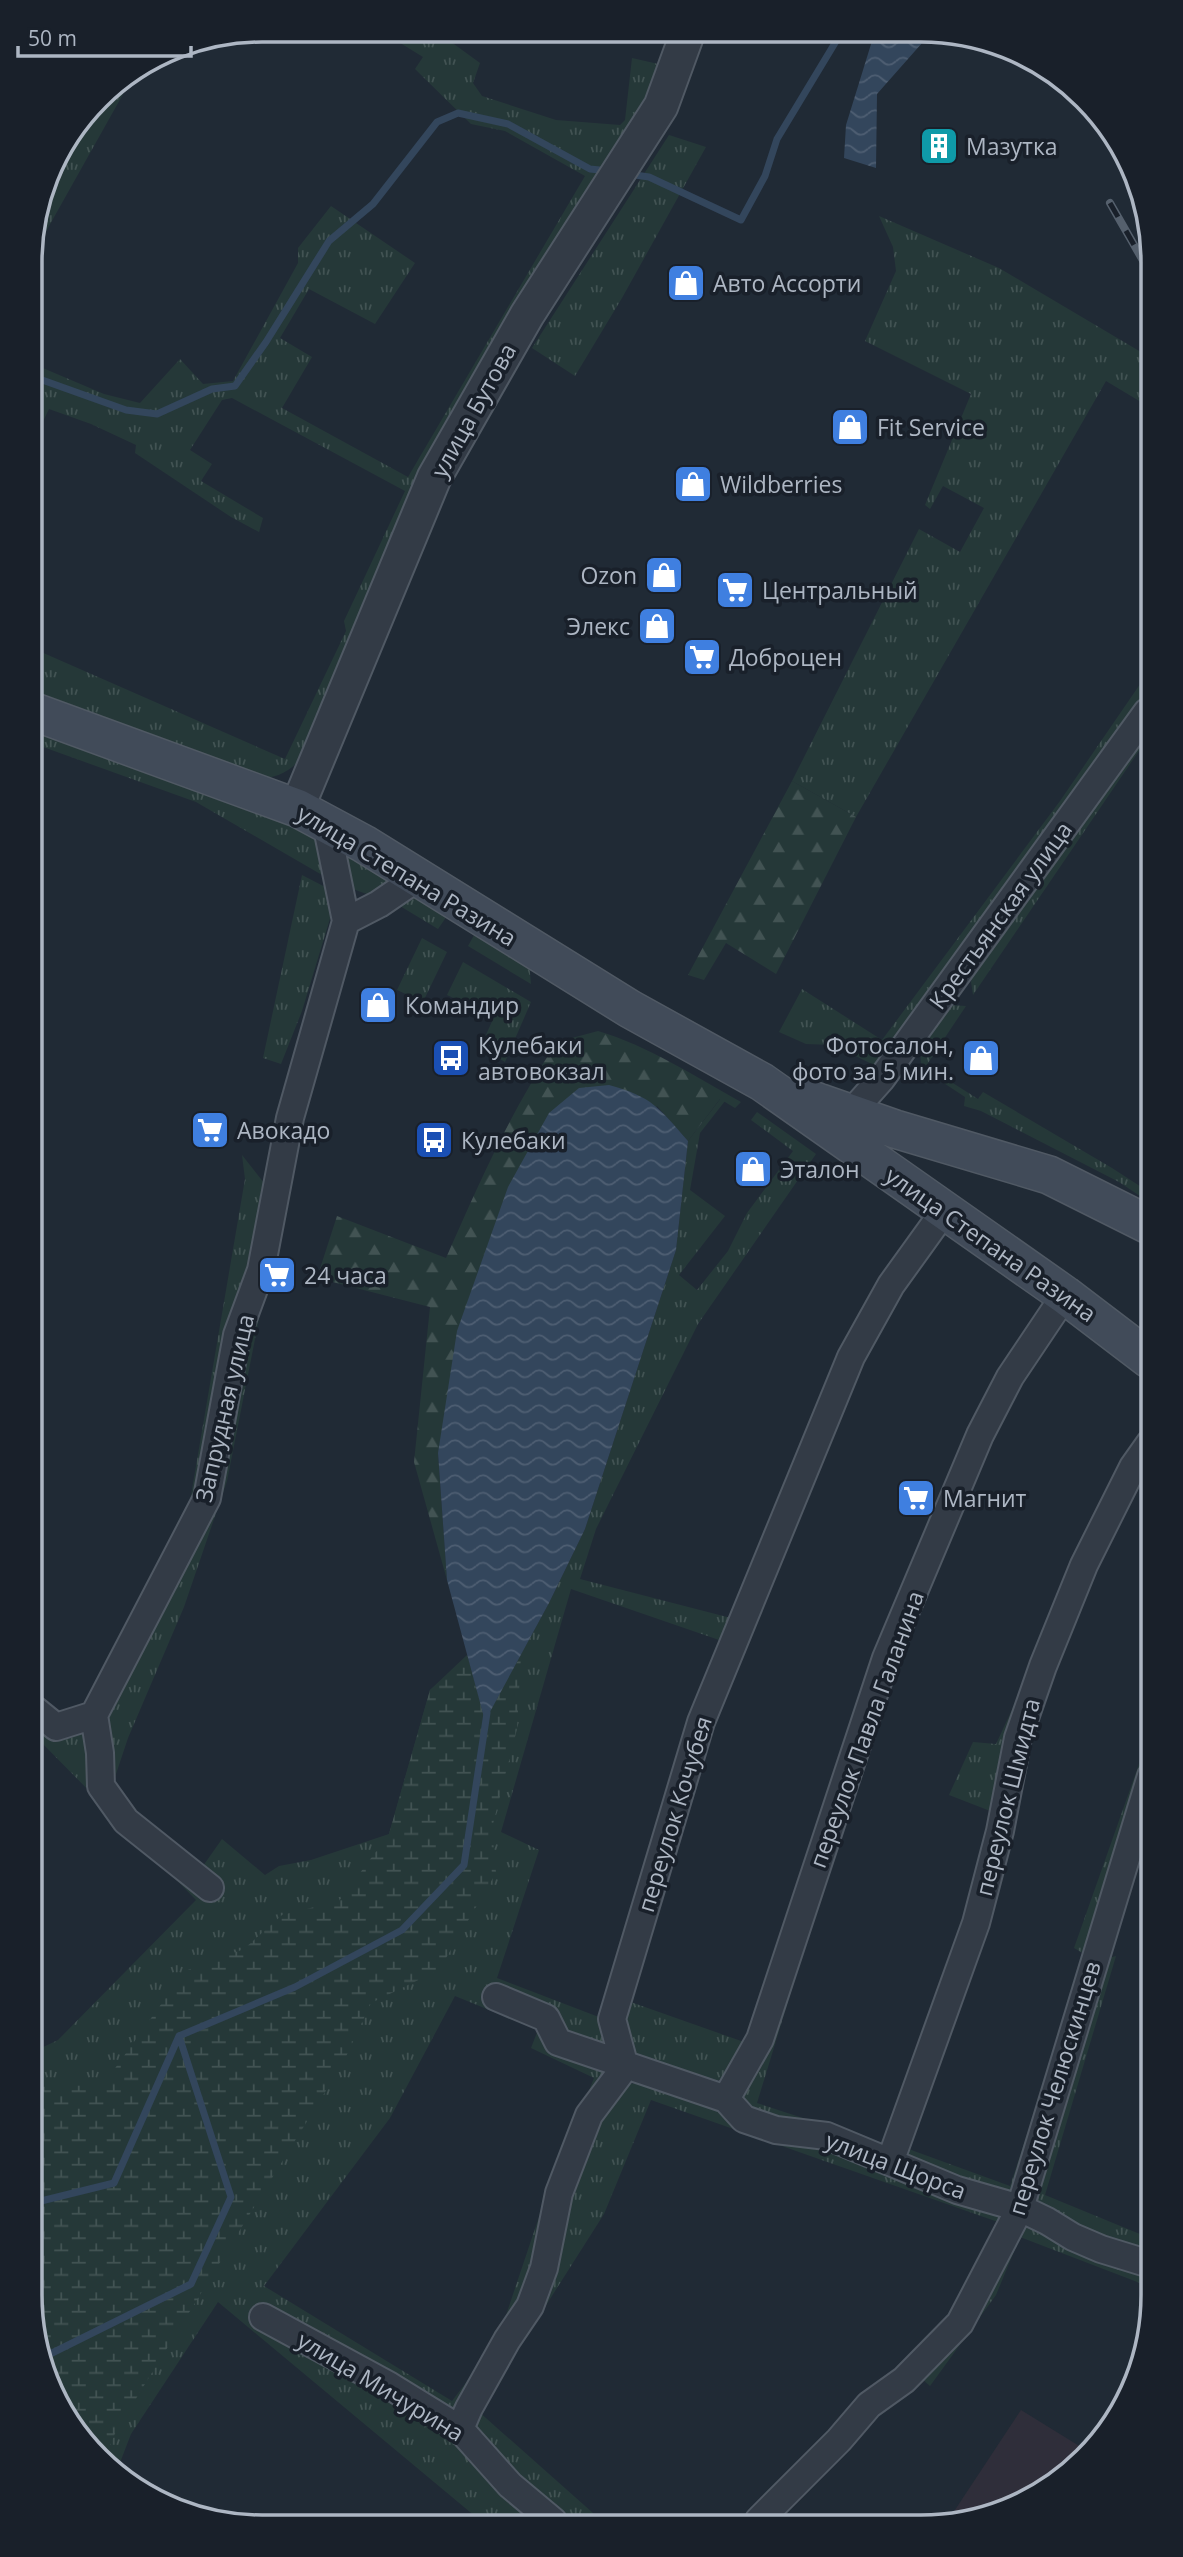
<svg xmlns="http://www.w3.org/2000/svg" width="1183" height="2557" viewBox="0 0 1183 2557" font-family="'Open Sans',sans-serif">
	<defs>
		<pattern id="grass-tufts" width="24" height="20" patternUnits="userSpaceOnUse" patternTransform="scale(1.75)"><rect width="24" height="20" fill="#253838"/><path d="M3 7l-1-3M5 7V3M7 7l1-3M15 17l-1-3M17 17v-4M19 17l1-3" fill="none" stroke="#425353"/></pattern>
		<pattern id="forest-firs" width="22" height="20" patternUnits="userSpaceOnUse" patternTransform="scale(1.75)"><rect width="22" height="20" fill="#253838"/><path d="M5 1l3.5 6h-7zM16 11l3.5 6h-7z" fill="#425353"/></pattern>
		<pattern id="wetland-marsh" width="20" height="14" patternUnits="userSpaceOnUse" patternTransform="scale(1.75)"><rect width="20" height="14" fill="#253838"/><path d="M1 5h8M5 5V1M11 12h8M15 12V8" fill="none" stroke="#425353"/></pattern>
		<pattern id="water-waves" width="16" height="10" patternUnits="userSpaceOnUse" patternTransform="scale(1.75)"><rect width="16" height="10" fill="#33465c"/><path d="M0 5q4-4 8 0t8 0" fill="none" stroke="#4e5e72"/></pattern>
	</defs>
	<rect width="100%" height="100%" fill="#202a35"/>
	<path fill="#2f2e3a" d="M1021,2410L1089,2452L1050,2488L982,2519H949Z"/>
	<path fill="url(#grass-tufts)" d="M397,31H436L480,63L473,83L482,96L556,120L620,125L625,120L632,58L667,66L298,762C282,777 270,779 249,778L32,704V648L285,759L346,631L344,621L405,491L232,398L222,400L190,450L212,464L201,481L263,518L259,532L231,517L135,453L136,445L91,424L49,409L31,446V363L104,394L140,403L180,359L203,384L233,381L298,263V248L331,206L415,263L375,324L309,289L280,338L312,357L282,408L408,477L585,176L505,131L471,124L415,69L423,57L397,41L401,34Z
		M136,70V71L30,260V246L54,160L87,121L109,88Z
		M669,135L706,147L622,298L575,376L532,348Z
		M879,216L999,268L1146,355V405L1106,381L856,817L792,781L919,529L960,552L984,508L943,486L930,509L925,505L971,394L865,341L896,271L893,247Z
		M1147,674V698L891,1050L876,1066L833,1045L806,1044L779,1032L802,989L882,1040L1060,801Z
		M1147,726V739L973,995L971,982L977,961Z
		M32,727L315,831L329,879L196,802L32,743Z
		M341,844L396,878L372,896L353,889Z
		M302,875L331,890L332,912L302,1011L281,1064L263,1058Z
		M420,895L449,913L438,929L400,906Z
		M477,930L529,962L531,984L468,946Z
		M422,938L447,952L423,1002L397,990Z
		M463,962L531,1002L505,1062L480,1048L494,1017L447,995Z
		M948,1005L966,1006L926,1066L978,1099L983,1092L1112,1168L1149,1192V1202L1119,1182L981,1111L964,1106L965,1097L921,1068L920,1045Z
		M721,1098L725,1101L700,1133L690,1190L725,1216L679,1275L697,1290L728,1251L747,1213L793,1151L751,1120L757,1112L816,1154L698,1324L596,1529L580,1579L731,1618L722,1641L571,1589L501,1832L539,1850L497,1978L604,2019L615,2055L541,2025L612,2072L583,2106L594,2078L531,2048L538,2030L455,1996L390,2118L264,2286L452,2401L497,2342L549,2187L537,2265L455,2438L539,2521L482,2522L218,2302L131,2434L116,2473L109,2469L61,2412L38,2356L37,2050L58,2040L196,1900L128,1830L203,1866L222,1839L265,1875L279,1866L311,1860L389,1834L430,1690L468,1658L485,1720L549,1603L585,1529L676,1250L688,1141Z
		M242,1155L268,1188L199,1494L189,1507L245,1179Z
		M269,1268L227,1481L184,1607L128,1738L111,1789L106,1716L215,1499L245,1338Z
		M1042,1645L998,1814L949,1795L973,1742L996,1744Z
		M875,1717L757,2103L886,2145L887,2155L778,2125L734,2097Z
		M36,1718L78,1729L88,1735L105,1807L36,1737Z
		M1151,1730V1759L1138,1791L1013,2200L898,2158L903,2147L1010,2186L1086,1955L1074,1948Z
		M801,1875L753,2036L729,2071L719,2080L702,2084L648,2065L633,2051L623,2023L625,2000L744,2042Z
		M1116,1956L1045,2195L1152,2239L1153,2259L1029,2204L1104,1959Z
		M641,2082L825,2142L1004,2216L998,2222L651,2100L604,2214L543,2310L557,2261L569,2196L599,2121L624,2085Z
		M1023,2216L1153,2272V2288L1020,2237L996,2295L930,2386L921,2378Z
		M478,2411L602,2521H564L516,2481L474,2429Z"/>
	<path fill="url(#forest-firs)" d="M792,781L856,817L776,974L726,943L704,980L688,975Z
		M598,1031C649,1046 694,1076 741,1102L735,1108L720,1099L688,1141L657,1106L438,1453L447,1580L414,1462L430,1307L317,1278L337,1216L446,1258C480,1181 510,1112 557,1042Z"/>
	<path fill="url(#wetland-marsh)" d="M467,1655L485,1720L521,1655L517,1729L492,1828L496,1873L439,1970L371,2003L343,2063L116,2431L103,2463L61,2412L38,2356L37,2087L103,2085L185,1971L244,1949L282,1915L339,1901L389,1834L430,1690Z"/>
	<path fill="url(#water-waves)" d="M876,34H930L877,94L876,168L844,158L846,125L872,41Z
		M609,1085C653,1097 659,1108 688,1141L676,1250L585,1529L549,1603L485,1721L447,1580L438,1453L457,1331L508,1187L549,1113L579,1088Z"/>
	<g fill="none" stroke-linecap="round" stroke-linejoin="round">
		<path stroke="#33465c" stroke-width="7" d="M628,174L649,177L741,220L765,176L777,139L841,33
			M31,376L126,410L157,414L212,389L235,386L266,342L329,241L373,204L437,122L458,113L508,124L590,169L609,171
			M37,2202L114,2183L179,2036
			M41,2364L46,2356L191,2284L231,2197L179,2036L295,1987L402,1930L464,1865L487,1713"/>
		<defs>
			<path id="minor" d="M346,921L379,904L417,878
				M850,1114L882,1078L1147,712
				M35,1710L56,1727L94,1715
				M94,1715L207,1498L237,1335L261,1270L290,1118L346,921L326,823
				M94,1715L100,1753L101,1786L126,1821L210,1888
				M496,1997L546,2018L558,2042L726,2099L744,2119L776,2130L827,2136L957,2190L1020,2208L1047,2221L1073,2237L1101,2249L1153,2265
				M726,2099L760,2039L886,1658L980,1435L1010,1377L1065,1295
				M890,2162L976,1923L1000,1831L1018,1738L1043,1666L1084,1565L1133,1467L1150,1443
				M263,2317L390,2386L460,2429L510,2485L553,2521
				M460,2429L469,2408L507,2340L530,2306L544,2268L559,2193L589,2115L625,2067L612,2019L701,1722L851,1357L891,1285L945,1210
				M759,2520L839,2440L869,2405L904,2380L960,2323L1020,2208L1151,1776"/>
			<path id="tertiary" d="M297,808L434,478L527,315L661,106L688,32"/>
			<path id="secondary" d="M32,711L297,808L364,844L630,1009L762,1082L1065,1295L1149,1359
				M809,1099L895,1129L1049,1175L1149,1225"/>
		</defs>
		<use href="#minor" stroke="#505964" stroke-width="30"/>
		<use href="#tertiary" stroke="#505964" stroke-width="37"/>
		<use href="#secondary" stroke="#505964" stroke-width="40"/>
		<use href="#minor" stroke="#333b46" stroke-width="26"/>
		<use href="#tertiary" stroke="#333b46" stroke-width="33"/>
		<use href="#secondary" stroke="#414b59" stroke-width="37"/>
		<defs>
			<path id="rail" d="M1110,203L1145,264"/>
		</defs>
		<use href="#rail" stroke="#55606d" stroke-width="8"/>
		<use href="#rail" stroke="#19202a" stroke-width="5" stroke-dasharray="16" stroke-linecap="butt"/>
	</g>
	<defs>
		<symbol id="building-square" viewBox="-11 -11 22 22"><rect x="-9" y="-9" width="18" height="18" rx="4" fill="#0f9aa8" stroke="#19202a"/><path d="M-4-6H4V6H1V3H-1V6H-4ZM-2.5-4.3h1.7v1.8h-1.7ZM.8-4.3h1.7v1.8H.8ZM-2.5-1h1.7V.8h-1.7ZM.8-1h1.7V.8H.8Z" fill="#fff"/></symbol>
		<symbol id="shop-square" viewBox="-11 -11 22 22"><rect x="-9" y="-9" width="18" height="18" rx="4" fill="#3f7fe0" stroke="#19202a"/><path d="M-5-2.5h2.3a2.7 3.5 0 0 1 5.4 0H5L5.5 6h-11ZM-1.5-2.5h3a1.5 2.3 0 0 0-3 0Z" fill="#fff"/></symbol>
		<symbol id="supermarket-square" viewBox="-11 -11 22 22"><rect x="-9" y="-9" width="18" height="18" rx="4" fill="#3f7fe0" stroke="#19202a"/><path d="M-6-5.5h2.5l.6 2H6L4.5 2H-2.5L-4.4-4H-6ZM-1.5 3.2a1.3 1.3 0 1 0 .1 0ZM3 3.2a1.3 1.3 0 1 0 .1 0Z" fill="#fff"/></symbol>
		<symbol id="bus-square" viewBox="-11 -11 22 22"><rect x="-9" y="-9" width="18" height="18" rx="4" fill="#1a4fb4" stroke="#19202a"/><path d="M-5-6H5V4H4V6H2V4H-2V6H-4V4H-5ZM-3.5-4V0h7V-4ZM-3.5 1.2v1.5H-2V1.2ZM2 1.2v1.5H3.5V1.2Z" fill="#fff"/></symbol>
	</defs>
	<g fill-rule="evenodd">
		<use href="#building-square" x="917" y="124" width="44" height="44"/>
		<use href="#shop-square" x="664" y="261" width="44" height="44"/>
		<use href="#shop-square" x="828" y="405" width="44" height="44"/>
		<use href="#shop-square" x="671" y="462" width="44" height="44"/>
		<use href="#shop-square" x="642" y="553" width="44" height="44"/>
		<use href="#supermarket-square" x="713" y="568" width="44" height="44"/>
		<use href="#shop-square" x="635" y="604" width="44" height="44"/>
		<use href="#supermarket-square" x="680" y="635" width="44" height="44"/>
		<use href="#shop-square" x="356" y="983" width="44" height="44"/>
		<use href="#bus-square" x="429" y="1036" width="44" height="44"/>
		<use href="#shop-square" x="959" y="1036" width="44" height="44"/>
		<use href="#supermarket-square" x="188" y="1108" width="44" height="44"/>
		<use href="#bus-square" x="412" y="1118" width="44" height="44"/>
		<use href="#shop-square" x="731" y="1147" width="44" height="44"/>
		<use href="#supermarket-square" x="255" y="1253" width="44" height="44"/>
		<use href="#supermarket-square" x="894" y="1476" width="44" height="44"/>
	</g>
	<g text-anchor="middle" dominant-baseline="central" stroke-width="7" stroke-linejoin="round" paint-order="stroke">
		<g font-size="23" fill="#adb6c3" stroke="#19202a" text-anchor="start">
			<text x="966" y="146">Мазутка</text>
			<text x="713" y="283">Авто Ассорти</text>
			<text x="877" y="427">Fit Service</text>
			<text x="720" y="484">Wildberries</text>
			<text x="637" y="575" text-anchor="end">Ozon</text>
			<text x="762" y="590">Центральный</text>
			<text x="630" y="626" text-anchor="end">Элекс</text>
			<text x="729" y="657">Доброцен</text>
			<text x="405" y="1005">Командир</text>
			<text x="478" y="1045">Кулебаки<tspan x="478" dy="26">автовокзал</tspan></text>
			<text x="954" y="1045" text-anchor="end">Фотосалон,<tspan x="954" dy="26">фото за 5 мин.</tspan></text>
			<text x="237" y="1130">Авокадо</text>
			<text x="461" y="1140">Кулебаки</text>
			<text x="780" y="1169">Эталон</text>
			<text x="304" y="1275">24 часа</text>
			<text x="943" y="1498">Магнит</text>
		</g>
		<g font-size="23" fill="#adb6c3" stroke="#19202a">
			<text transform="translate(473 410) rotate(-61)">улица Бутова</text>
			<text transform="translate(407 875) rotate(31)">улица Степана Разина</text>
			<text transform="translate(1000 915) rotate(-54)">Крестьянская улица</text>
			<text transform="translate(991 1244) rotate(35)">улица Степана Разина</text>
			<text transform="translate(224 1408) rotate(-77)">Запрудная улица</text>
			<text transform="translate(866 1729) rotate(-70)">переулок Павла Галанина</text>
			<text transform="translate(1007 1797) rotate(-76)">переулок Шмидта</text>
			<text transform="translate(674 1814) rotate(-73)">переулок Кочубея</text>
			<text transform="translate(1054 2088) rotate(-73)">переулок Челюскинцев</text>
			<text transform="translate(896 2165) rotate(21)">улица Щорса</text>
			<text transform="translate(381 2386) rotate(31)">улица Мичурина</text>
		</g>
	</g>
	<path d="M0 0H1183V2557H0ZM262 42H921A220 220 0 0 1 1141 262V2295A220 220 0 0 1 921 2515H262A220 220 0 0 1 42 2295V262A220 220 0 0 1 262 42Z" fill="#19202a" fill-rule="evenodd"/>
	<path fill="none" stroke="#adb6c3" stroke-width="3.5" d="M262 42H921A220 220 0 0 1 1141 262V2295A220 220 0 0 1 921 2515H262A220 220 0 0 1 42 2295V262A220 220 0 0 1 262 42Z"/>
	<path d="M18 46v10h173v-10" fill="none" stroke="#adb6c3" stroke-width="3.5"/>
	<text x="28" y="46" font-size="21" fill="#adb6c3" stroke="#19202a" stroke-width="5" paint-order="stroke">50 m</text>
</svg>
